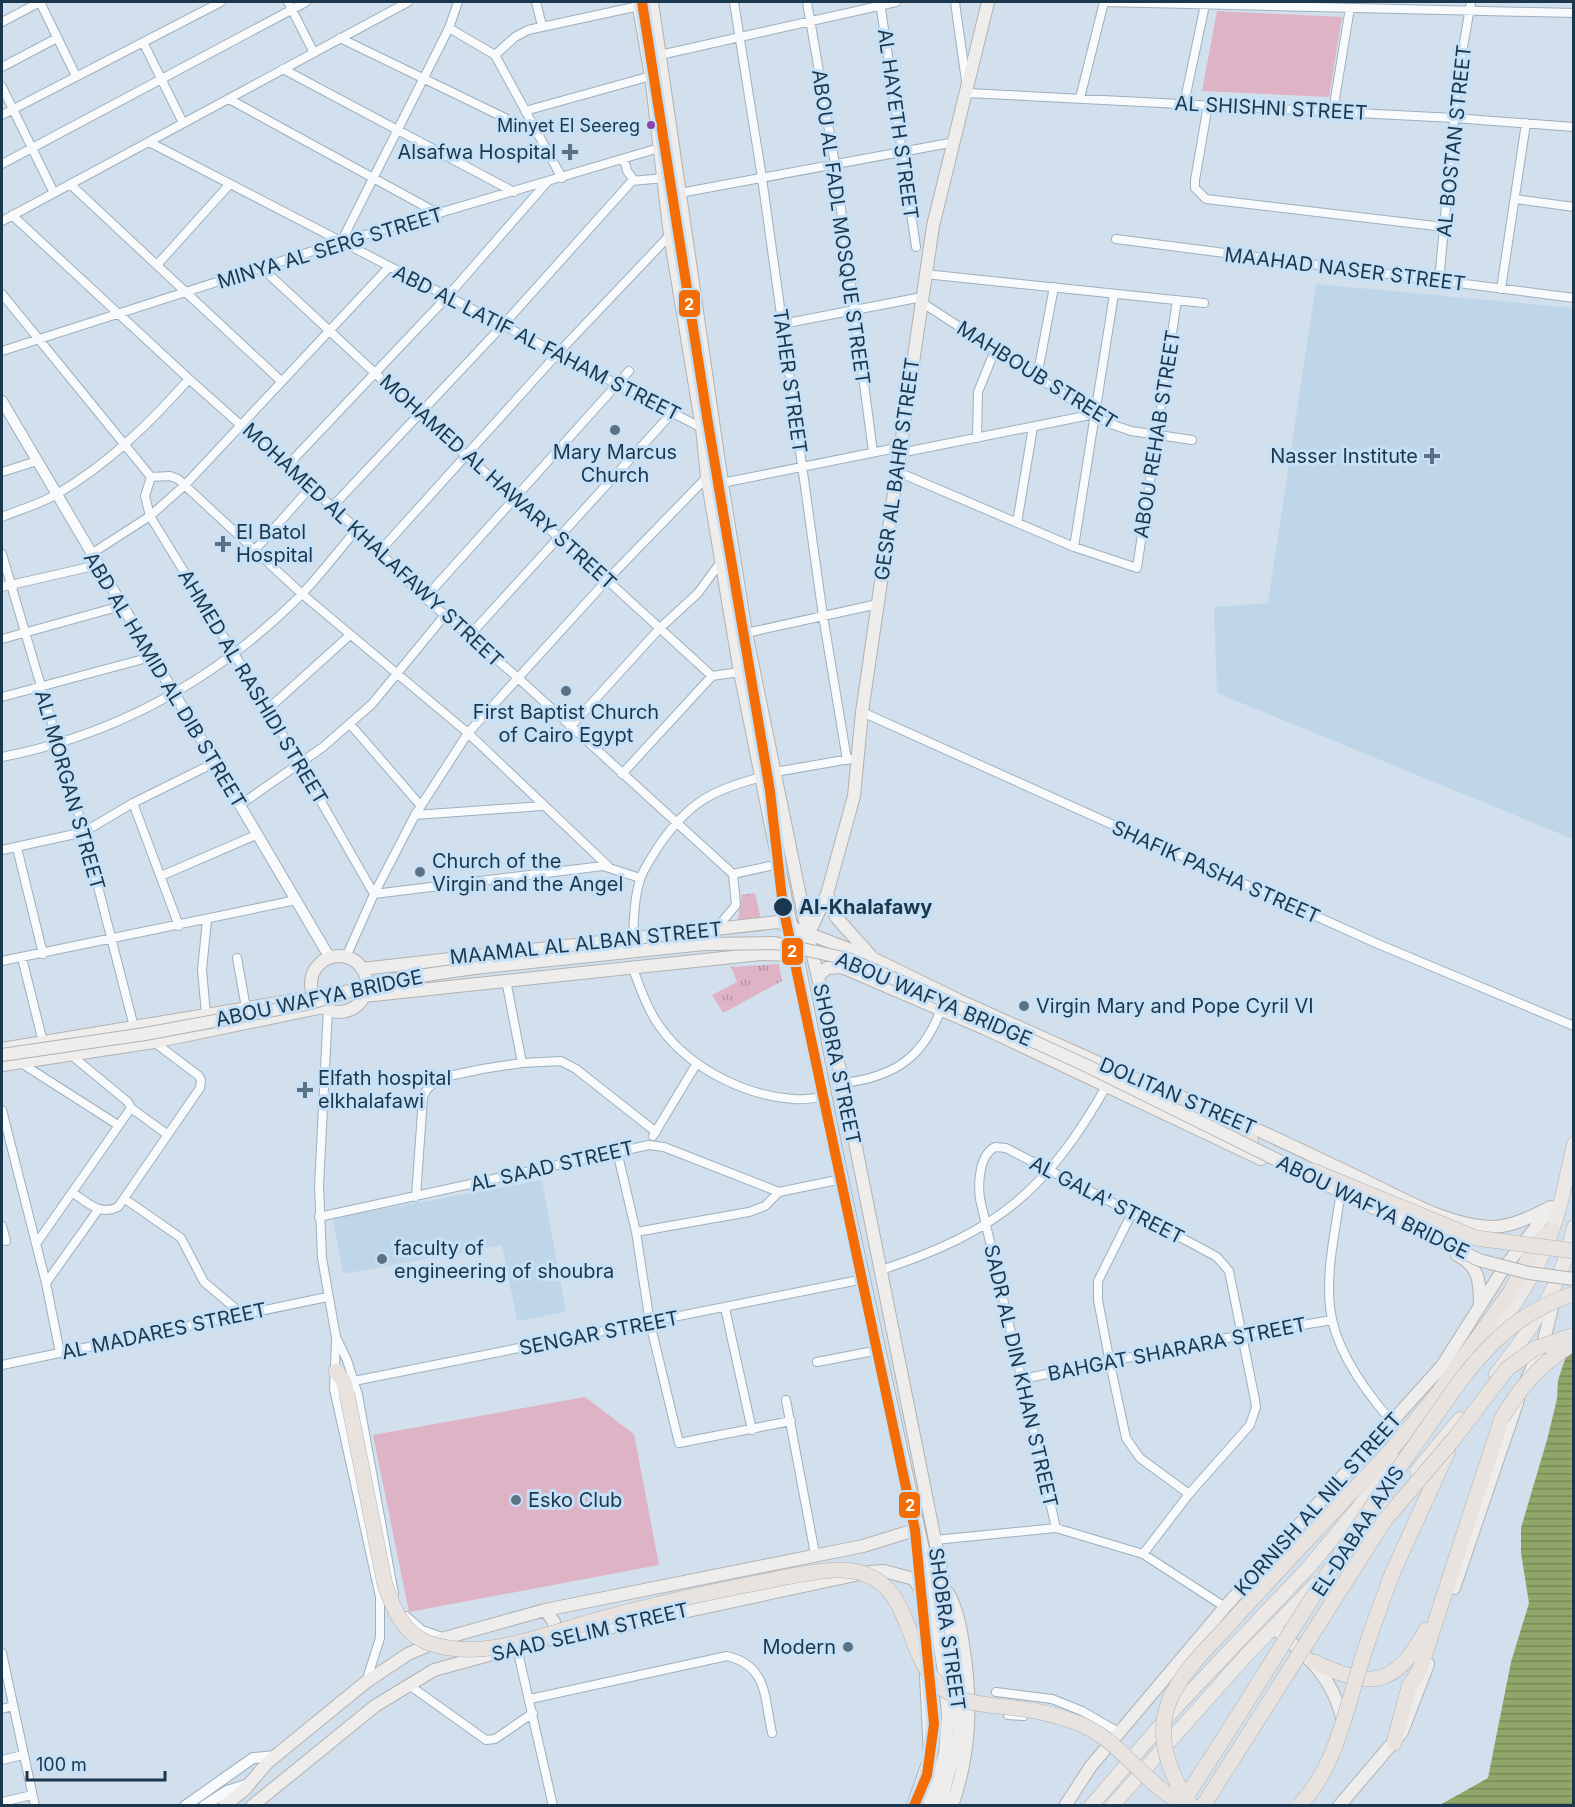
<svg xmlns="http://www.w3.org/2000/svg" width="1575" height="1807" viewBox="0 0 1575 1807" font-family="Inter,sans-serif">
	<defs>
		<pattern id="grass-tufts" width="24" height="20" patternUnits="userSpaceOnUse" patternTransform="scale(1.5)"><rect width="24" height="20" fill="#dfb3c6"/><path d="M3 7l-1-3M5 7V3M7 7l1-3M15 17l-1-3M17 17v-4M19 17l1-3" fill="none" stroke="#b492a3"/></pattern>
		<pattern id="water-rules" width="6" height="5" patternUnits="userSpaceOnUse" patternTransform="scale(1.5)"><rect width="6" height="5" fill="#91a769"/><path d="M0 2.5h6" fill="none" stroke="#768959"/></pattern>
	</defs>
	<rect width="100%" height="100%" fill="#d1e0ec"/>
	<path fill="#bfd6e9" d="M1316,284L1573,308V839L1217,693L1214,607L1268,603Z
		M542,1180L566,1312L517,1321L502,1245L343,1274L333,1218Z"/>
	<path fill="url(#grass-tufts)" d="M755,893L763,929L736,931L742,895Z
		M779,964L782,981L723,1013L712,995L737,982L731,967Z"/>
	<path fill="#dfb3c6" d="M1217,11L1342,17L1329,97L1202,91Z
		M585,1397L634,1434L659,1565L409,1612L373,1435Z"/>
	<path fill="url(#water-rules)" d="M1573,1336V1805L1438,1806L1488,1778L1511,1662L1529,1603L1521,1553V1528L1547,1440L1557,1399L1558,1380Z"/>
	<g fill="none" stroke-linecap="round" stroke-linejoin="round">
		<defs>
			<path id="minor" d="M40,2L76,76
				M288,2L314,53
				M536,2L542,26
				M734,2L762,178L823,616L847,760
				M807,2L835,164L873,452
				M880,2L916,247
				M955,2L966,81
				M1104,2L1574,13
				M2,22L40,2
				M449,28L495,55L562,178
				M340,38L538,134
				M143,42L183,123
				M495,55L515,37L528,30L639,6
				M660,55L896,2
				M2,67L57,38
				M283,69L514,192
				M2,87L54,193
				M967,93L1454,118L1574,127
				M1080,98L1104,2
				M229,99L439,214
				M1184,104L1205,5
				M1208,105L1195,180V188L1206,199L1444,227
				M525,111L651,76
				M1333,111L1350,8
				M2,115L221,2
				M149,142L702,428
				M624,159L627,171L634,180
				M2,164L306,2
				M70,184L281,381
				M680,193L955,142
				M1515,199L1574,207
				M12,215L189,379L357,529L425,598L517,677L733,874L736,905L715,930
				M2,221L408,2
				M1116,239L1574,298
				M341,242L449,28L458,2
				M157,265L229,185
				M263,269L419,414L607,580L712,676L740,672
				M925,274L1204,303
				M1439,281L1458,76L1471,2
				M1501,289L1526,123
				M2,294L151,477
				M921,302L1108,423L1131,431L1192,440
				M782,324L922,297
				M2,351L341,242L659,148
				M1037,377L1054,287
				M977,438L978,392L995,350
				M900,453L1095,414
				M287,466L447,297L548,181
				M2,472L37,461
				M898,472L1074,547L1137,568L1177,300
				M151,477L145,496L150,516L268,709L374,894L603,866L640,878
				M151,477L170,476L178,479L302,594L468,733L608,866
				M722,483L901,447
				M332,507L503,325L632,181L664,178
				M2,517C19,510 40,504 57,494C108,464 150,423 189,379
				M1017,523L1033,427
				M1074,547L1114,294
				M254,551L310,488
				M380,551L559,352L670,235
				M2,554L84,832L134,1027
				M91,554L150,516L185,485L389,267
				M2,587L98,565
				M425,598L629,371
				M746,633L878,604
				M469,636L672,413
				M2,639L121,606
				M2,697L151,657
				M268,709L350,635
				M862,712L1378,944L1574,1026
				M350,724L421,806
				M570,727L660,628L698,593L720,563
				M2,757C119,734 217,679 301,595C321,574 339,550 357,529
				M775,772L850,759
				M622,774L712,676
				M133,803L179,926
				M240,805L323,747L372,704L445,615
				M415,815L542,806
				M17,848L43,954
				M2,850L84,832L133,803L214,763
				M733,874L779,864
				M161,876L256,835
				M633,939C634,919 634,899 640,880C643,869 652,857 658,847C688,803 711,790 762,777
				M346,957L374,894L415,815L468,733L607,580L707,477
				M22,958L43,1042
				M237,958L246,1008
				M2,961L296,900
				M632,966C639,985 645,1004 656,1021C684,1065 741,1095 793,1099C803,1100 814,1098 825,1097
				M506,980L522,1063
				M328,1009L319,1186L322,1258L336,1337L347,1360L358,1395L394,1594
				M206,1014L202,970L207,920
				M71,1055L128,1102L131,1108L168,1135
				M21,1063L118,1125
				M843,1083C894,1077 923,1058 941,1009
				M2,1110L46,1283L60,1353
				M653,1136L697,1063
				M617,1151L636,1232L650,1323L679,1443L791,1421
				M73,1193C88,1203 100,1216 118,1207L200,1088L201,1080L199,1076L154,1042
				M416,1197L423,1097L427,1089L440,1078L482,1069L522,1063L561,1061L576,1069L656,1132
				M1340,1197C1335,1233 1326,1271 1330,1307C1334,1349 1365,1391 1392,1422
				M125,1199L181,1238L204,1282L242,1314
				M1132,1213L1098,1281V1300L1110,1363L1126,1438L1140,1458L1189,1494
				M319,1217L649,1145L664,1147L779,1192
				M2,1226L6,1241
				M636,1232L749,1212L765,1206L779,1192L842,1179
				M36,1244L131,1108
				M881,1270C997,1232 1047,1191 1107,1085
				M46,1283L98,1210
				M725,1308L752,1430
				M336,1341L334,1389L380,1597V1638L366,1682
				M817,1362L879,1350
				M2,1365L327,1297
				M350,1379L354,1381L864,1279
				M1022,1379L1242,1335L1332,1320
				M786,1400L815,1554
				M1056,1528L980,1199C978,1183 979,1155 995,1147L1006,1148L1195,1245L1217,1257L1229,1271L1255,1400L1256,1407L1250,1425L1189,1494L1143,1554
				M935,1540L1056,1528L1143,1554L1225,1607
				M406,1616L422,1630L445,1638
				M517,1648L553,1806
				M2,1653L35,1806
				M409,1685L486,1740L495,1739L533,1713
				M996,1692L1052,1699L1082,1711L1120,1733
				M530,1699L727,1656C768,1666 764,1697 772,1733
				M2,1709L13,1706
				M1008,1715L1024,1716
				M2,1760L23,1755
				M2,1802L32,1795"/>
			<path id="tertiary" d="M2,401L330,958
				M185,1806L253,1758L275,1756
				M204,1806L227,1791L249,1784"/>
			<path id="primary" d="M638,2L651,76L670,235L702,428L707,477L740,672L842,1179L929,1577L944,1672L948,1715L945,1754L929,1806
				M652,2L722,483L746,633L808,935L843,1083L944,1585L960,1701L959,1733L940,1806
				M827,894L836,917L870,955
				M808,935L827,894L854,796L862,712L933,226L988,2
				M311 984a28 28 0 1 1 56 0a28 28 0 1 1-56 0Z
				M362,969L778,922L872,958L958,1000L1148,1085
				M818,976L827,968L842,967L986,1029L1261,1159
				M364,996L761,954L798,955
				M2,1049L301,999
				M2,1065L154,1042L323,1007
				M1181,1097C1245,1122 1306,1153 1368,1182C1405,1200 1449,1226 1491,1227C1513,1227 1532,1216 1551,1207
				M1457,1255C1479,1266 1480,1281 1480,1305
				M1527,1379L1543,1344L1555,1296
				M1454,1588L1518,1400
				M948,1593C958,1611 961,1630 964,1651C972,1705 970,1754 952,1806
				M545,1610L554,1622V1639
				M1274,1628C1308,1657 1332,1675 1343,1721
				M552,1640L869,1572L884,1571L914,1579L922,1593L930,1757L913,1806
				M224,1806L244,1790L268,1762L366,1682L408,1654L445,1638L545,1610L863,1546L918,1529
				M252,1806L375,1706L434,1670L500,1652
				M1065,1806L1091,1766L1225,1607L1442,1366L1504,1268L1551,1208
				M1339,1806L1402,1732L1428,1664"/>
			<path id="trunk" d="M1489,1341C1510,1312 1532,1280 1546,1247C1560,1214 1566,1178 1574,1144
				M1496,1374C1533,1327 1562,1286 1574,1227
				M1417,1471L1460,1419
				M1350,1549L1389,1504
				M1091,1806L1178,1705L1308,1568L1397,1461
				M1112,1806L1250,1651L1316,1584"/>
			<path id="motorway" d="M1140,1081L1251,1141
				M336,1371L344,1382L347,1394
				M1305,1542L1392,1449L1438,1393L1511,1291L1537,1243L1552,1230
				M1392,1574L1448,1451
				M1314,1662C1370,1688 1394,1689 1426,1630
				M1394,1743L1409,1687L1420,1669L1502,1418"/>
		</defs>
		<use href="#minor" stroke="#9cb0bf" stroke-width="10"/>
		<use href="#tertiary" stroke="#9cb0bf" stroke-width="12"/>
		<use href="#primary" stroke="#b1b2b3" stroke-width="14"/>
		<use href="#trunk" stroke="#b1b2b3" stroke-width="15"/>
		<use href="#motorway" stroke="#b1b2b3" stroke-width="16"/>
		<use href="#minor" stroke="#f8fafc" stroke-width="8"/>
		<use href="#tertiary" stroke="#f8fafc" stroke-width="10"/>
		<use href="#primary" stroke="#efedeb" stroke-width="12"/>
		<use href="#trunk" stroke="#ece8e5" stroke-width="14"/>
		<use href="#motorway" stroke="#e8e3df" stroke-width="15"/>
		<defs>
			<path id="primary-bridge" d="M2,1055L145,1034L311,1003L378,982L474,968L704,944L775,943L848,959L930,994L1083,1064L1479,1260L1529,1273L1574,1279"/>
			<path id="motorway-bridge" d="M1313,1171L1476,1238L1574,1251
				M347,1394L385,1585C393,1608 403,1634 429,1643C485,1663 550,1632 604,1618C655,1604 705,1593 757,1583C783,1578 810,1571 836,1570C914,1568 900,1647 939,1685C961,1706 987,1704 1015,1708C1035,1710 1056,1715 1075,1722C1121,1738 1144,1787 1188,1806
				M1502,1418C1521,1386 1542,1362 1574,1343
				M1191,1805C1170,1777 1155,1737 1169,1702C1180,1674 1204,1651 1224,1630C1251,1600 1278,1571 1305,1542
				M1180,1806C1257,1689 1327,1568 1408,1455C1435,1418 1460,1376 1493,1343C1515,1321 1543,1304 1574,1294
				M1203,1806L1384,1521L1453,1440L1507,1369L1534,1349L1574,1335
				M1299,1806C1336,1766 1344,1716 1360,1666C1369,1635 1381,1605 1392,1574"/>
		</defs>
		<use href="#primary-bridge" stroke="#b1b2b3" stroke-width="14" stroke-linecap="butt"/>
		<use href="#motorway-bridge" stroke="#b1b2b3" stroke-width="16" stroke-linecap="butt"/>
		<use href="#primary-bridge" stroke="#efedeb" stroke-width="12"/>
		<use href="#motorway-bridge" stroke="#e8e3df" stroke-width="15"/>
		<defs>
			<path id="metro-1" d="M642,2L708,423L770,791L783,907L915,1530L934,1724L927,1775L914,1806"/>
		</defs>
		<use href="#metro-1" stroke="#c6e1f7" stroke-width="15"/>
		<use href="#metro-1" stroke="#f46d04" stroke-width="10"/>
	</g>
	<circle fill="#8e44ad" stroke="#c6e1f7" stroke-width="2" cx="651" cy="125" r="5"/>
	<g fill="#5b7285" stroke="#c6e1f7" stroke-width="2">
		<path d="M567 143h6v6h6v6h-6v6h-6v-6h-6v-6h6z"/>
		<circle cx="615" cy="430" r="6"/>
		<path d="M1429 447h6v6h6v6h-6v6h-6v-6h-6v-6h6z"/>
		<path d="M220 535h6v6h6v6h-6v6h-6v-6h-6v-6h6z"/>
		<circle cx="566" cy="691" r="6"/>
		<circle cx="420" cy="872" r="6"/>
		<circle cx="1024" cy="1006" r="6"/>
		<path d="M302 1081h6v6h6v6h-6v6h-6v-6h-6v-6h6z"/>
		<circle cx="382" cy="1259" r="6"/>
		<circle cx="516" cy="1500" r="6"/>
		<circle cx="848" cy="1647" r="6"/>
	</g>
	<circle fill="#1b374d" stroke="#c6e1f7" stroke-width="2" cx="783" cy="907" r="10"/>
	<g text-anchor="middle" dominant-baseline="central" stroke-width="6" stroke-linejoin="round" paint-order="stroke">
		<g font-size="18" fill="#1b374d" stroke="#c6e1f7" text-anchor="end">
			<text x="640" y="125">Minyet El Seereg</text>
		</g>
		<g font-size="20" fill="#1b374d" stroke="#c6e1f7">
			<text transform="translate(1271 108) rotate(3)">AL SHISHNI STREET</text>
			<text transform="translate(898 124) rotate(82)">AL HAYETH STREET</text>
			<text transform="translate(1454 141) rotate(-84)">AL BOSTAN STREET</text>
			<text transform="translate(841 227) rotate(82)">ABOU AL FADL MOSQUE STREET</text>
			<text transform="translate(330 248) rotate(-17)">MINYA AL SERG STREET</text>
			<text transform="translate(1345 269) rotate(7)">MAAHAD NASER STREET</text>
			<text transform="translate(537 343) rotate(27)">ABD AL LATIF AL FAHAM STREET</text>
			<text transform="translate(1037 375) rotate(32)">MAHBOUB STREET</text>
			<text transform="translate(790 381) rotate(82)">TAHER STREET</text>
			<text transform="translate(1157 434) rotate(-81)">ABOU REHAB STREET</text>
			<text transform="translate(897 469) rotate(-82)">GESR AL BAHR STREET</text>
			<text transform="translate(498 482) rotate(42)">MOHAMED AL HAWARY STREET</text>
			<text transform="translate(373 545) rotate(43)">MOHAMED AL KHALAFAWY STREET</text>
			<text transform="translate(165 680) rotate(59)">ABD AL HAMID AL DIB STREET</text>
			<text transform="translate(253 687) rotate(59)">AHMED AL RASHIDI STREET</text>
			<text transform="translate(70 790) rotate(74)">ALI MORGAN STREET</text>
			<text transform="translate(1216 872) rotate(24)">SHAFIK PASHA STREET</text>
			<text transform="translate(586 943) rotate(-6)">MAAMAL AL ALBAN STREET</text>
			<text transform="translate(319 998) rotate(-12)">ABOU WAFYA BRIDGE</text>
			<text transform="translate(934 999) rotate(23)">ABOU WAFYA BRIDGE</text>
			<text transform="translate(837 1064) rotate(78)">SHOBRA STREET</text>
			<text transform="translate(1178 1096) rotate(23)">DOLITAN STREET</text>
			<text transform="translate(552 1166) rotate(-13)">AL SAAD STREET</text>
			<text transform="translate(1107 1200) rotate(27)">AL GALA' STREET</text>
			<text transform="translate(1373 1207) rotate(26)">ABOU WAFYA BRIDGE</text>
			<text transform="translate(164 1331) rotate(-12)">AL MADARES STREET</text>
			<text transform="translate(599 1333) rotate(-11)">SENGAR STREET</text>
			<text transform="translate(1177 1349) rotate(-11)">BAHGAT SHARARA STREET</text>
			<text transform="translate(1021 1376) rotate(77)">SADR AL DIN KHAN STREET</text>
			<text transform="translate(1318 1504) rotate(-48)">KORNISH AL NIL STREET</text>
			<text transform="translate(1358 1531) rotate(-57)">EL-DABAA AXIS</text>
			<text transform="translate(947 1629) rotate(82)">SHOBRA STREET</text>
			<text transform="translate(590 1632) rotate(-13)">SAAD SELIM STREET</text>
		</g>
		<g font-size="20" fill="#1b374d" stroke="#c6e1f7" text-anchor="start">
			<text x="556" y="152" text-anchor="end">Alsafwa Hospital</text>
			<text x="615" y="452" text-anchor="middle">Mary Marcus<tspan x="615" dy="23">Church</tspan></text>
			<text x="1418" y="456" text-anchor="end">Nasser Institute</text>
			<text x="236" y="532">El Batol<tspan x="236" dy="23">Hospital</tspan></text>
			<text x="566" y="712" text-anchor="middle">First Baptist Church<tspan x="566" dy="23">of Cairo Egypt</tspan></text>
			<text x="432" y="861">Church of the<tspan x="432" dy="23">Virgin and the Angel</tspan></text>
			<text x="1036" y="1006">Virgin Mary and Pope Cyril VI</text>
			<text x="318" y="1078">Elfath hospital<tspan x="318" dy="23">elkhalafawi</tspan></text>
			<text x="394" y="1248">faculty of<tspan x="394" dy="23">engineering of shoubra</tspan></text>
			<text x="528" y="1500">Esko Club</text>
			<text x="836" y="1647" text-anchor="end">Modern</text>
		</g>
		<g font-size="20" font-weight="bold" fill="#1b374d" stroke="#c6e1f7" text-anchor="start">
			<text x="799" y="907">Al-Khalafawy</text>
		</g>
	</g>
	<g stroke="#c6e1f7" stroke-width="2">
		<rect x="678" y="289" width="23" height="29" rx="6" fill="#f46d04"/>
		<rect x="781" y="937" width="23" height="29" rx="6" fill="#f46d04"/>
		<rect x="898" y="1491" width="23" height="28" rx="6" fill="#f46d04"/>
	</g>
	<g font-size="16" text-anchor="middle" font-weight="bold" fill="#fff">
		<text x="689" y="310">2</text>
		<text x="792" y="957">2</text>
		<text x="910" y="1511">2</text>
	</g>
	<rect width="1575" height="1807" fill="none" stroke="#1b374d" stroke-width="6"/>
	<path d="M27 1771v9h138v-9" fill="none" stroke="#1b374d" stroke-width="3"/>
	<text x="36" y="1771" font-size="18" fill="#1b374d" stroke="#c6e1f7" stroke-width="4.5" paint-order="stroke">100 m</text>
</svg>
